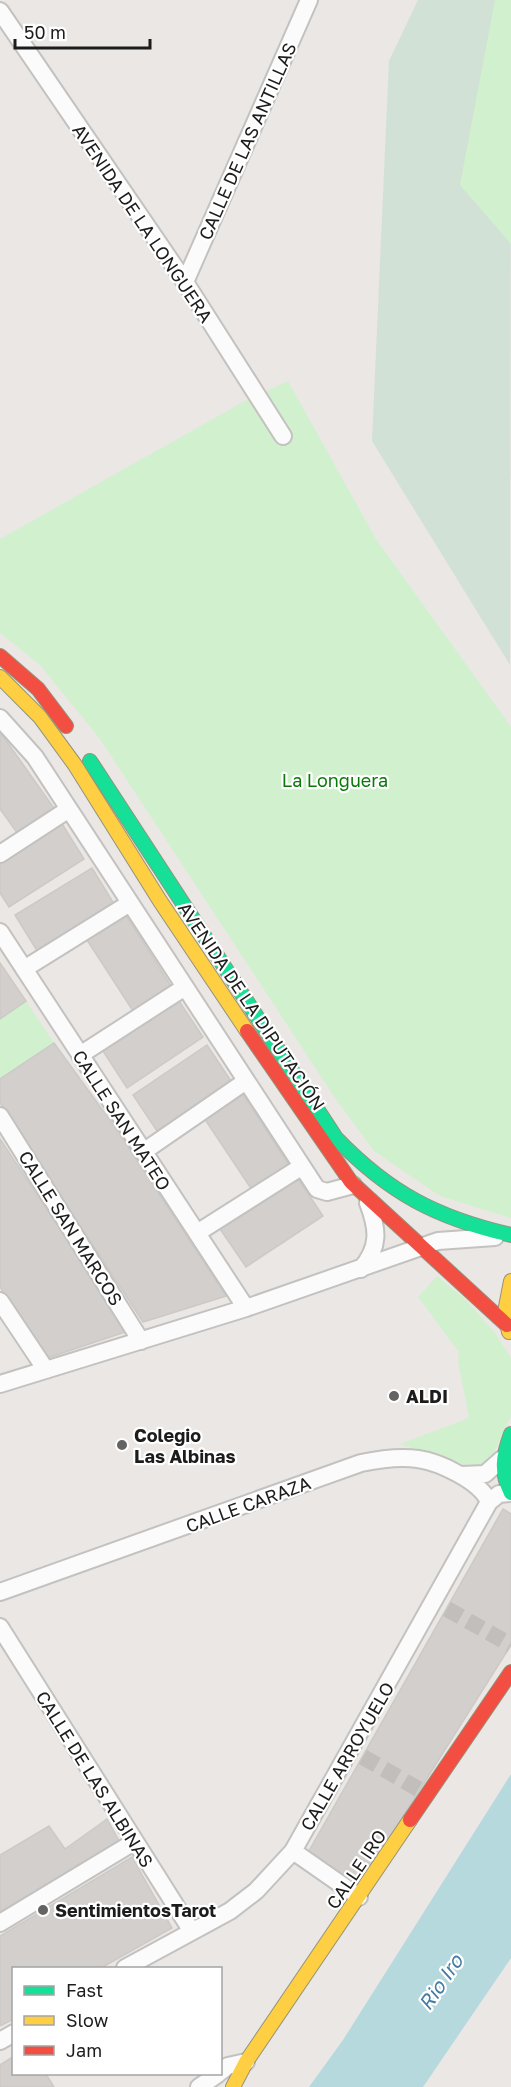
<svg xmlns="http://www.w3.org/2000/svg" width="511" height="2087" viewBox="0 0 511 2087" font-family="'Golos Text',sans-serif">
	<rect width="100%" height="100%" fill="#eae7e4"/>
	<path fill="#d1e1d6" d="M418,0H511L510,665L372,441L389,61Z"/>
	<path fill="#d1f1ce" d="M495,0H511V244L460,185Z
		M288,381L376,539L511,727V1218L440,1196L374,1151L335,1098L100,739L40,665L0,633V539L243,402Z
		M26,1001L54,1043L0,1079V1019Z
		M437,1276L466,1300L495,1333L511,1358V1416L490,1461L472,1467L400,1444L469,1418L458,1361L459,1352L418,1297Z"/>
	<path fill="#b6d9de" d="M511,1774V1958L423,2087H309L343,2040Z"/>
	<path fill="#d2cfcd" stroke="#cdc9c5" stroke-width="1.5" d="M0,732L56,811L18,834L0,809Z
		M59,819L84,859L9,907L0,893V857Z
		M92,868L116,907L39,954L15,915Z
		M124,912L173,989L135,1014L85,937Z
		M0,963L26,1001L0,1019Z
		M177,998L203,1037L127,1088L101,1048Z
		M54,1043L117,1130L226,1296L143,1322L0,1103V1079Z
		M207,1045L233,1084L159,1134L133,1095Z
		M242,1093L291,1168L254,1193L204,1118Z
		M0,1139L128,1331L47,1358L0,1287Z
		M297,1177L323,1216L246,1267L220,1229Z
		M503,1509L511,1514V1645L356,1891L306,1856Z
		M107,1819L119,1841L0,1914V1855L49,1826L65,1849Z
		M132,1857L172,1928L101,1968H14V2019L0,2026V1936Z
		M14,2056V2074H46L54,2087H0V2065Z"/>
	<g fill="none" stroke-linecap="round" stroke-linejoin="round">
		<path stroke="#c1bebc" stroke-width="16" stroke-dasharray="16 8" stroke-linecap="butt" d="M447,1609L511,1645
			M363,1757L420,1790"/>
		<defs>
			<path id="street" d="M0,11L185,282L283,436
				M185,282L309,0
				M0,718L35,757L317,1189L327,1192L353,1185
				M0,854L69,809
				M0,932L246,1308
				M24,969L130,903
				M80,1055L185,987
				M0,1116L141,1341
				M143,1152L246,1081
				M197,1233L301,1167
				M361,1269C380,1247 378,1229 368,1203
				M0,1301L46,1370
				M0,1384L246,1308L438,1241L495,1237
				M461,1475L485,1474L502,1459
				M0,1592L361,1463C380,1459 399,1456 418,1459C440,1462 481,1482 489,1502
				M0,1627L191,1930
				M293,1851L359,1897
				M0,1923L134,1842
				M125,1968L230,1911L256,1891L293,1851L489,1502L499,1494L511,1493
				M0,2041L14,2033
				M220,2072L228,2066L246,2062
				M199,2087L218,2074"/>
			<path id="fast" d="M90,761L336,1138C389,1193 437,1218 511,1235
				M511,1434C503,1456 500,1471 511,1493"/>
			<path id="slow" d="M0,677L40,717L75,765L160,901L247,1031
				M509,1332L505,1312L511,1281
				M233,2087L246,2062L410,1820"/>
			<path id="jam" d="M0,656L38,689L66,726
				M247,1031L351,1182L507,1325
				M410,1820L511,1672"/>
		</defs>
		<use href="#street" stroke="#c3c2c0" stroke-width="20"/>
		<use href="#fast" stroke="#94937c" stroke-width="16"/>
		<use href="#slow" stroke="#94937c" stroke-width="16"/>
		<use href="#jam" stroke="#94937c" stroke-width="16"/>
		<use href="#street" stroke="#fcfbfb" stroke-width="16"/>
		<use href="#fast" stroke="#16e098" stroke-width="14"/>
		<use href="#slow" stroke="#ffcf43" stroke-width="14"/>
		<use href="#jam" stroke="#f24e42" stroke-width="14"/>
	</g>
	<g fill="#646362" stroke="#fff" stroke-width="2">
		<circle cx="394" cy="1396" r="6"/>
		<circle cx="122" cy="1445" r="6"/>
		<circle cx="43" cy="1910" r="6"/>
	</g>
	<g text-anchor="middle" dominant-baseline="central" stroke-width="4.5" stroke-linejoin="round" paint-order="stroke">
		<g font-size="18" fill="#1c1c1c" stroke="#fff">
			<text transform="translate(247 141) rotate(-66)">CALLE DE LAS ANTILLAS</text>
			<text transform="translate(143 223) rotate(56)">AVENIDA DE LA LONGUERA</text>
			<text transform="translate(252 1006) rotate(56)">AVENIDA DE LA DIPUTACIÓN</text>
			<text transform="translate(122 1120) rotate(57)">CALLE SAN MATEO</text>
			<text transform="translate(71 1228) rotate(58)">CALLE SAN MARCOS</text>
			<text transform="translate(248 1504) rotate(-20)">CALLE CARAZA</text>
			<text transform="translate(347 1756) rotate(-60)">CALLE ARROYUELO</text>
			<text transform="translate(95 1779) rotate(58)">CALLE DE LAS ALBINAS</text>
			<text transform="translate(356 1869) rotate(-56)">CALLE IRO</text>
		</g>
		<g font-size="18" fill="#0a790a" stroke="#fff">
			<text x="335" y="780">La Longuera</text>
		</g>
		<g font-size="18" font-weight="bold" fill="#1c1c1c" stroke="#fff" text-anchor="start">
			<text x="406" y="1396">ALDI</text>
			<text x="134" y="1435">Colegio<tspan x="134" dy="21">Las Albinas</tspan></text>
			<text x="55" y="1910">SentimientosTarot</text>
		</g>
		<g font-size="20" font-style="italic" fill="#457ca3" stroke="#fff">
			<text transform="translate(440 1982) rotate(-56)">Rio Iro</text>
		</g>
	</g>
	<rect x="12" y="1967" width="210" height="108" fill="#ffffff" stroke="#a4a4a4" stroke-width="1.5"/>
	<rect x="24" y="1986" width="30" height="9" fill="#16e098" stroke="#a4a4a4" stroke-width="1.5"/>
	<text x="66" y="1997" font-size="18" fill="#1c1c1c">Fast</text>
	<rect x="24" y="2016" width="30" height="9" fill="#ffcf43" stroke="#a4a4a4" stroke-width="1.5"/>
	<text x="66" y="2027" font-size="18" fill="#1c1c1c">Slow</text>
	<rect x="24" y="2046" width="30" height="9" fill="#f24e42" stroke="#a4a4a4" stroke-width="1.5"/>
	<text x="66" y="2057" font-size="18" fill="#1c1c1c">Jam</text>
	<path d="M15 39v9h135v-9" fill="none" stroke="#1c1c1c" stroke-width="3"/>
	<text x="24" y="39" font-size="18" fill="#1c1c1c" stroke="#ffffff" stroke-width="4.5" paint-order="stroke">50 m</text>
</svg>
